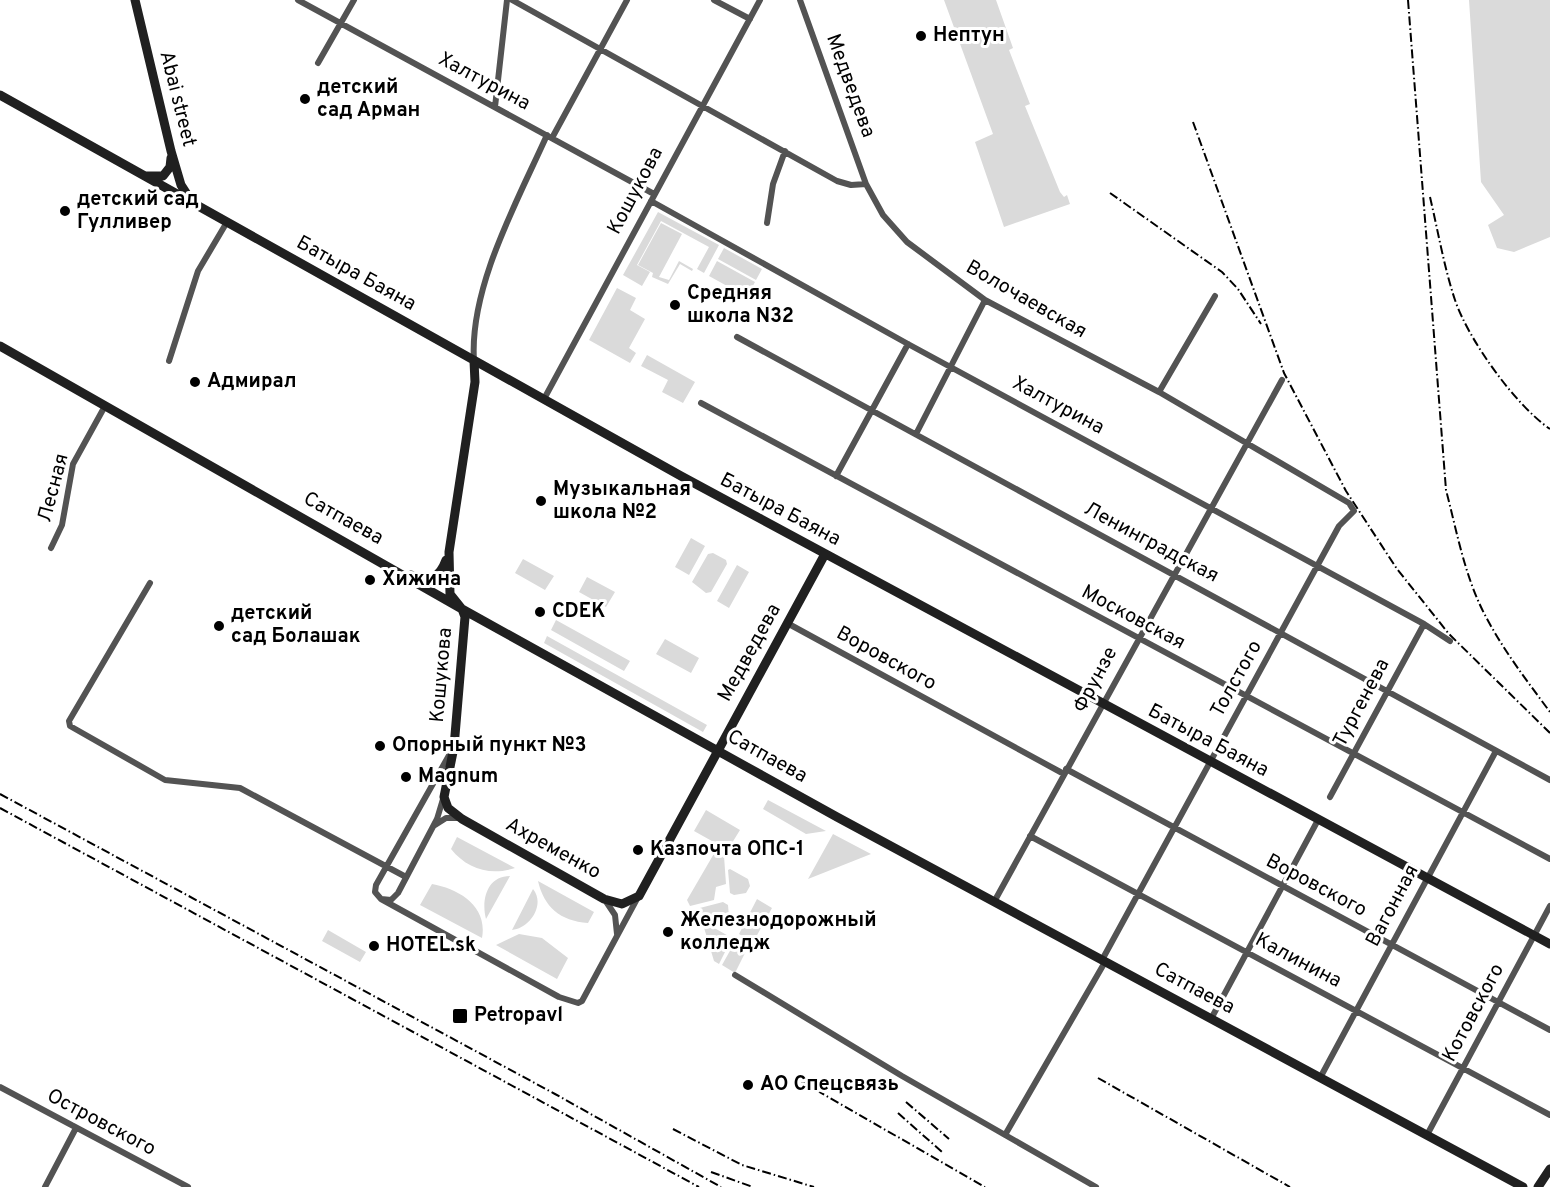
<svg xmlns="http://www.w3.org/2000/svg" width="1550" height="1187" viewBox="0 0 1550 1187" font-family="Overpass,sans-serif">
	<rect width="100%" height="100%" fill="#fff"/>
	<path fill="#dadada" d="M944,0H996L1013,48L1009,50L1030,104L1025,106L1060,192L1064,197L1067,195L1070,204L1004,227L975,142L993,134Z
		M1469,0H1550V237L1514,252L1497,248L1488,225L1504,215L1481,182Z
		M658,212L719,245L704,273L697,269L709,247L661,221L637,265L650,272L642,286L623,275Z
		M661,223L682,234L659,277L669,280L679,261L693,269L692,271L680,264L668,284L652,277L653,273L638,265Z
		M724,248L762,269L756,280L718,259Z
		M717,261L755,282L747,297L709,276Z
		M617,288L636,298L630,310L645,319L629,348L636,353L630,363L589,340Z
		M647,355L695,382L683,403L662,392L668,380L641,366Z
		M691,538L705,546L689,575L675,567Z
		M713,553L726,560L727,564L711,592L706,593L692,582L708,554Z
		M523,559L554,576L545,590L515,573Z
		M737,565L749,572L729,608L717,601Z
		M587,577L615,592L606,607L579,592Z
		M556,620L630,661L624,671L551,630Z
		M547,636L707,725L703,732L544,643Z
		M665,639L699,658L691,673L656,654Z
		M768,800L826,831L806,834L763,809Z
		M706,810L740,830L724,856L726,884L716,887L714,900L690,906L687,900L719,845L694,831Z
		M833,834L871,854L808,879Z
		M457,837L515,868C490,876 467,869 451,849Z
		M730,869L748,879L750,886L746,893L734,895L730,893L728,870Z
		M510,876L486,919C481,900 487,876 510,876Z
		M538,881L594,912L588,923C560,921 544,907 538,881Z
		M432,884C459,889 488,906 482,938L420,905Z
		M533,889C546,905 529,929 512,930Z
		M757,899L772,908L756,937L748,939L739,934Z
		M723,902L728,905L730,929L696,909Z
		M702,921L732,938L719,964L714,961Z
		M328,930L366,952L360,962L322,941Z
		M519,934L542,938L568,958L557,979L496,945Z
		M736,940L745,945L746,951L735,973L722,965Z"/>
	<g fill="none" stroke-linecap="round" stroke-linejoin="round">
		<path stroke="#535353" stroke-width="6" d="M298,0L654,194
			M512,0L837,181L851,185L866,184L883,215L907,242L985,300L1159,392L1349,503L1354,511L1339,526L1102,960
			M714,0L750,19
			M800,0L866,184
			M318,63L354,0
			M495,107L507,0
			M552,138L627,0
			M651,201L908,344L1424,624L1450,641
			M767,223L773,184L785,151
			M737,337L1550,780
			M169,361L198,271L227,222
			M474,361C469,287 518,200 547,135
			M1159,392L1215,296
			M544,399L760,0
			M701,403L1550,859
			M916,434L985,300
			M836,476L908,344
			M51,548L62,525L73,464L105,406
			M150,583L69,721L70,726L165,780L240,788L406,877
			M787,623L1064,774
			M1066,769L1550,1030
			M1330,797L1424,624
			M443,799L437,819L398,893L391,900L381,899L375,892L376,885L452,750
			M435,825L446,818H458
			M1030,836L1550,1115
			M381,899L559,997L578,1003L582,1001L638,897
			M605,900L615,915L617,934
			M994,902L1282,380
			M735,975L902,1076L1096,1187
			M1211,1019L1318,820
			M1320,1078L1496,751
			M0,1087L188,1187
			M1005,1135L1105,962
			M1427,1135L1550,906
			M45,1187L76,1128"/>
		<path stroke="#202020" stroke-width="9" d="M135,0L171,151L181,185L190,199
			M0,95L681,476L1550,944
			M147,176H163L170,167L171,158
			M0,346L462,609L837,817L1523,1187
			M474,361L475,382L449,552L450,594L462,609L465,617L454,747L444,797L448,808L462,819L604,899L622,904L639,896L825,554
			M411,575C430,581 439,579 446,560
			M1538,1187L1550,1169"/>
		<path stroke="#000" stroke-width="2" stroke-dasharray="9 3 1.5 3" stroke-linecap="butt" d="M1408,0L1446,490C1457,532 1465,578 1486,617C1504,651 1527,681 1550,712
			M1193,122L1284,373L1346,491L1397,569L1449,634L1550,733
			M1110,193L1222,272L1238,289L1261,324
			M1430,197C1438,231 1444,267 1455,300C1468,339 1515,405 1550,429
			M0,794L555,1094L721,1187
			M0,808L699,1187
			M1098,1078L1290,1187
			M802,1082L985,1187
			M906,1102L949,1139
			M898,1113L942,1152
			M673,1129L742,1165L814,1187
			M711,1172L753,1187"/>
	</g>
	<g fill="#000" stroke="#fff" stroke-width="2">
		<circle cx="921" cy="36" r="6"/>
		<circle cx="305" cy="99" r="6"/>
		<circle cx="65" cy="211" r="6"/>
		<circle cx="675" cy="305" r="6"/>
		<circle cx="195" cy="382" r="6"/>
		<circle cx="541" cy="501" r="6"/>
		<circle cx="370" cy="580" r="6"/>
		<circle cx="540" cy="612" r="6"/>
		<circle cx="219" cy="626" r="6"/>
		<circle cx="380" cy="746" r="6"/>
		<circle cx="406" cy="777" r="6"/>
		<circle cx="638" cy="850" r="6"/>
		<circle cx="668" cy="932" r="6"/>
		<circle cx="374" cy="946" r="6"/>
		<rect x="452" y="1008" width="16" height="16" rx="3"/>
		<circle cx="748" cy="1085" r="6"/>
	</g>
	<g text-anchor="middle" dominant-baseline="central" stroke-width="6" stroke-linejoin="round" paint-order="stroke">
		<g font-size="20" font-weight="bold" fill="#000" stroke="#fff" text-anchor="start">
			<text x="933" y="36">Нептун</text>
			<text x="317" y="88">детский<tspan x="317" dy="23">сад Арман</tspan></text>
			<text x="77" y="200">детский сад<tspan x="77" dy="23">Гулливер</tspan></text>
			<text x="687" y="294">Средняя<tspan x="687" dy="23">школа N32</tspan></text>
			<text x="207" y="382">Адмирал</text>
			<text x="553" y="490">Музыкальная<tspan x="553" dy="23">школа №2</tspan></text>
			<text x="382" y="580">Хижина</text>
			<text x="552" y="612">CDEK</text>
			<text x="231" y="614">детский<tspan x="231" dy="23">сад Болашак</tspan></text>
			<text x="392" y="746">Опорный пункт №3</text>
			<text x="418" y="777">Magnum</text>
			<text x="650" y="850">Казпочта ОПС-1</text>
			<text x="680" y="921">Железнодорожный<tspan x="680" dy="23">колледж</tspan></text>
			<text x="386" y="946">HOTEL.sk</text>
			<text x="474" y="1016">Petropavl</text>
			<text x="760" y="1085">АО Спецсвязь</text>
		</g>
		<g font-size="20" fill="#000" stroke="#fff">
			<text transform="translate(484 82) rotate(28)">Халтурина</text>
			<text transform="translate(850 86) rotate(70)">Медведева</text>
			<text transform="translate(177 99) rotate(76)">Abai street</text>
			<text transform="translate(636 191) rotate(-62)">Кошукова</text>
			<text transform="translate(356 274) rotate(29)">Батыра Баяна</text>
			<text transform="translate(1026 300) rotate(30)">Волочаевская</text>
			<text transform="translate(1058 406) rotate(28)">Халтурина</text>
			<text transform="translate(54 488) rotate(-75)">Лесная</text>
			<text transform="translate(780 510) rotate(28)">Батыра Баяна</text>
			<text transform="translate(343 519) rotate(29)">Сатпаева</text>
			<text transform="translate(1151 543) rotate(28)">Ленинградская</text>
			<text transform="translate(1133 618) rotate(28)">Московская</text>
			<text transform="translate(750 653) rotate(-61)">Медведева</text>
			<text transform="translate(886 659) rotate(29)">Воровского</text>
			<text transform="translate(442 675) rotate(-85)">Кошукова</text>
			<text transform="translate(1237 679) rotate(-61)">Толстого</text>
			<text transform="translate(1096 680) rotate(-62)">Фрунзе</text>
			<text transform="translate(1362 703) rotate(-62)">Тургенева</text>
			<text transform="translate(1208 741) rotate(28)">Батыра Баяна</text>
			<text transform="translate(767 757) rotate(29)">Сатпаева</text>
			<text transform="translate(553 849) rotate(29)">Ахременко</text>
			<text transform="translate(1316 886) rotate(28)">Воровского</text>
			<text transform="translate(1393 906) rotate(-62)">Вагонная</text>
			<text transform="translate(1298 961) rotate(28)">Калинина</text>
			<text transform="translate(1194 989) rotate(28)">Сатпаева</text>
			<text transform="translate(1474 1013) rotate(-62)">Котовского</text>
			<text transform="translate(101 1123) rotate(28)">Островского</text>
		</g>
	</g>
</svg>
